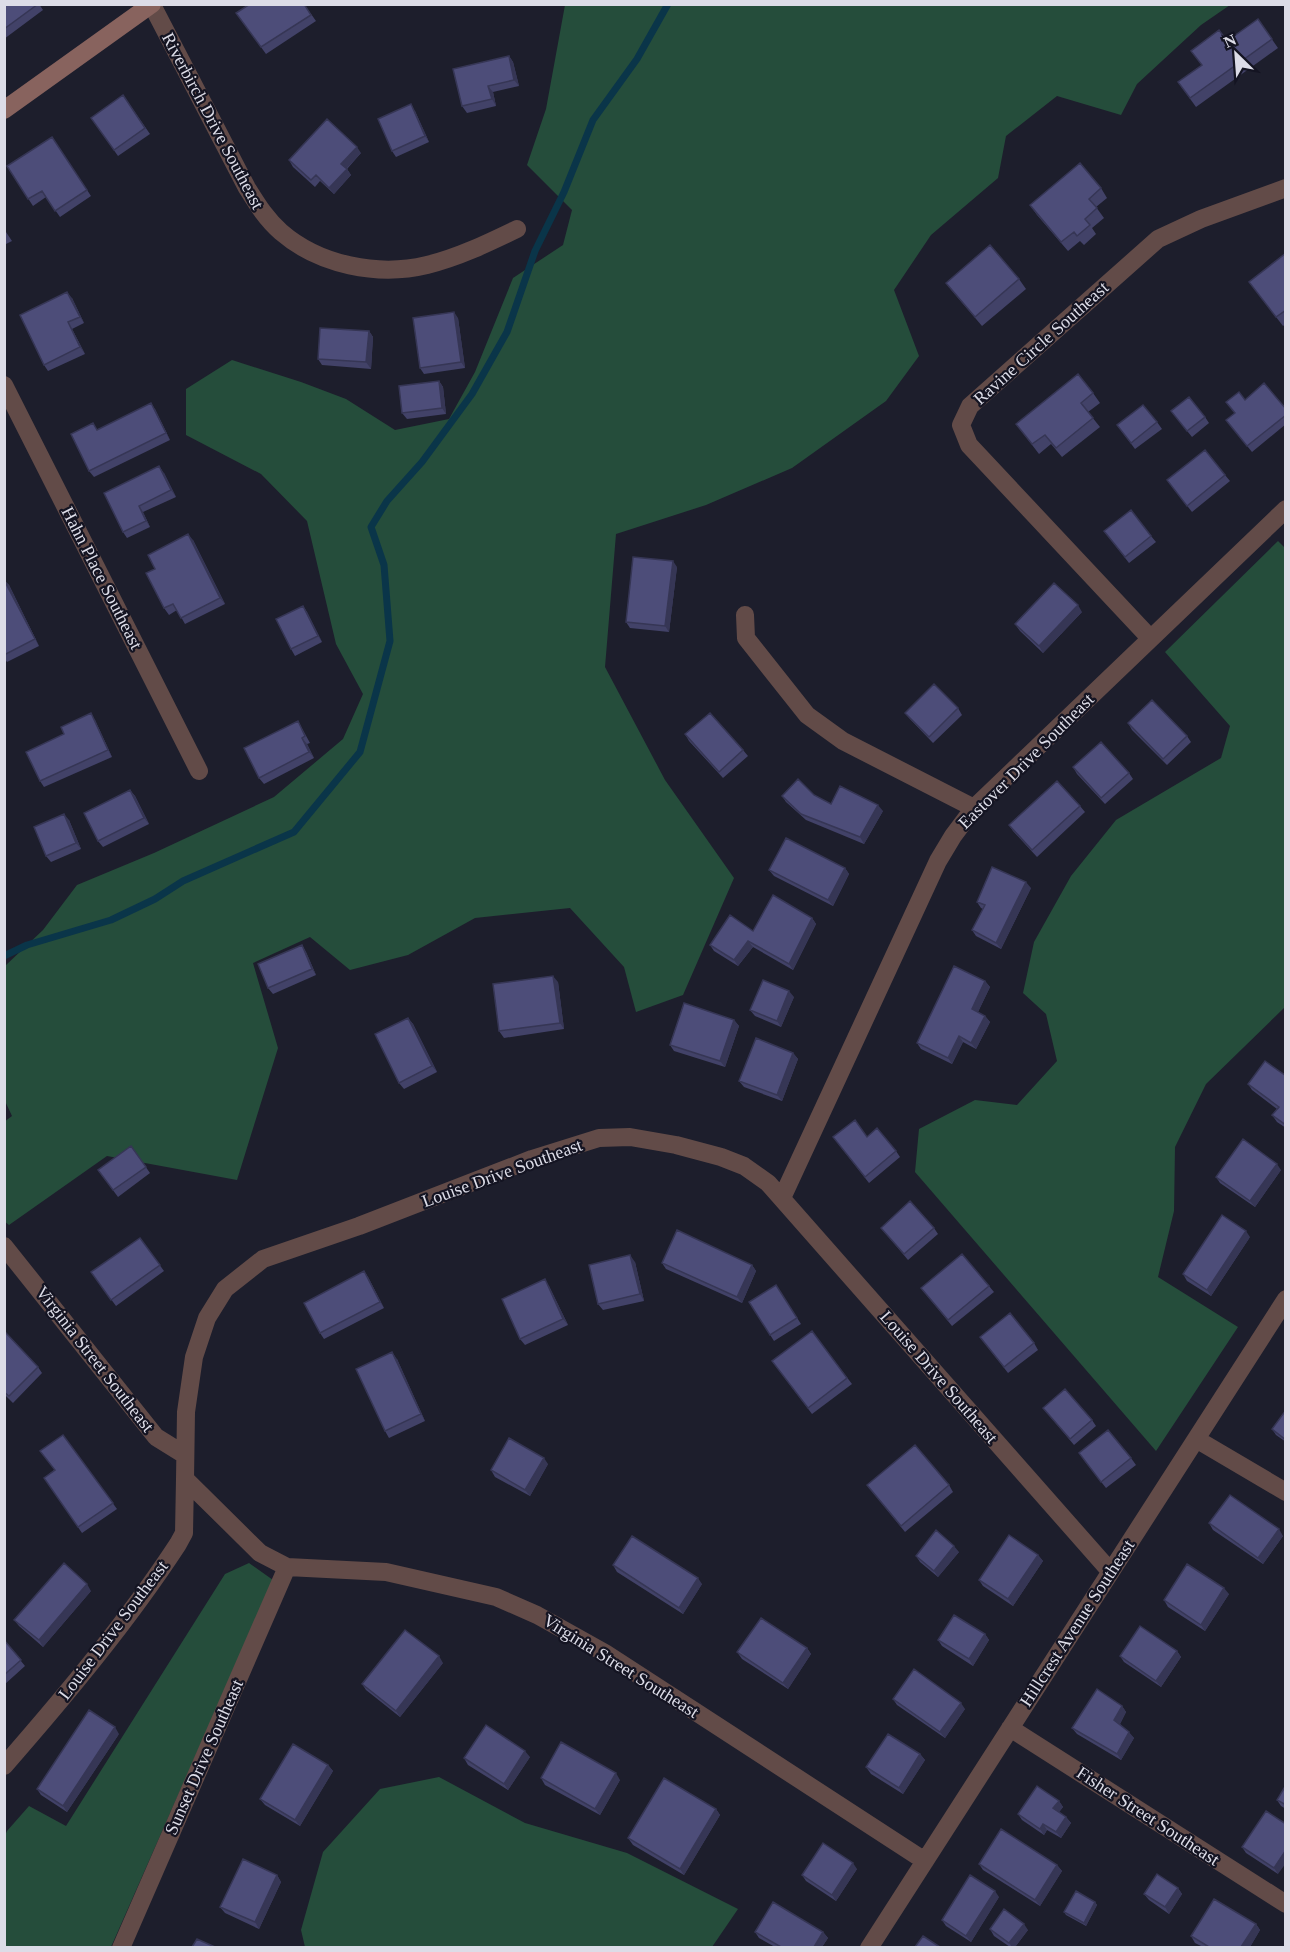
<svg xmlns="http://www.w3.org/2000/svg" width="1290" height="1952" viewBox="0 0 1290 1952" font-family="Georgia,serif">
	<rect width="100%" height="100%" fill="#1d1e2c"/>
	<path fill="#254d3b" d="M565,5H1230L1201,25L1137,84L1121,115L1057,96L1006,136L998,178L931,235L894,290L919,356L886,401L792,468L706,505L616,534L605,667L665,780L734,878L683,995L636,1012L624,967L570,908L475,918L408,955L350,970L310,937L253,963L278,1048L237,1180L107,1156L9,1225L4,1221V1122L12,1116L5,1101V966L43,930L77,885L154,853L274,797L343,739L363,694L336,644L307,521L261,474L186,435V389L232,360L301,382L346,399L395,430L449,419L475,372L513,278L563,245L572,210L527,165L546,109Z
		M1278,541L1286,549L1285,1007L1206,1084L1175,1147L1174,1211L1158,1277L1238,1327L1156,1451L915,1172L919,1129L975,1100L1017,1105L1057,1061L1046,1014L1023,993L1034,942L1071,876L1116,820L1221,758L1230,726L1165,652Z
		M249,1563L273,1580L111,1947L5,1948L4,1838L7,1831L29,1806L66,1826L225,1574Z
		M439,1777L525,1823L627,1853L738,1909L712,1947H305L301,1930L323,1852L380,1789Z"/>
	<g fill="none" stroke-linecap="round" stroke-linejoin="round">
		<path stroke="#0a3549" stroke-width="7" d="M4,956L27,945L111,920L155,899L183,881L294,832L360,752L390,641L384,565L371,527L387,501L422,462L472,394L507,332L535,251L564,192L593,120L637,59L668,4"/>
		<path stroke="#624b48" stroke-width="18" d="M152,5L247,188C257,204 266,219 281,232C319,265 378,277 427,265C459,257 488,243 517,229
			M4,385L199,771
			M745,615L746,638L807,715L843,741L974,808
			M1150,638L969,445L961,425L970,406L1158,239L1201,219L1286,188
			M782,1198L938,861L953,836L974,808L1286,509
			M4,1246L156,1437L185,1455
			M1196,1439L1286,1492
			M1010,1728L1286,1904
			M4,1766C66,1695 127,1622 178,1544L184,1533L185,1479
			M925,1861L605,1653L537,1615L496,1597L386,1572L287,1567L260,1553L185,1479L186,1412L194,1357L207,1318L225,1289L263,1259L359,1226L532,1159L599,1138L630,1137L676,1145L721,1157L744,1166L768,1183L1110,1571
			M121,1948L287,1567
			M869,1948L1286,1299"/>
		<path stroke="#88635e" stroke-width="18" d="M4,110L152,4"/>
	</g>
	<path fill="#424268" d="M4,4H39L43,10L4,39Z
		M304,4L316,21L266,54L236,13Z
		M1258,19L1278,48L1196,107L1178,82L1202,65L1227,41Z
		M509,56L513,62L519,86L493,92L496,106L467,113L462,106Z
		M123,95L150,134L118,156L91,118Z
		M415,111L429,142L396,157L392,151Z
		M52,137L91,196L60,217L46,197L33,206L7,166Z
		M361,153L347,169L351,175L334,194L320,181L315,187L293,167L289,160Z
		M1101,188L1107,198L1096,207L1104,218L1092,228L1096,234L1084,245L1080,241L1068,251L1037,215L1030,205Z
		M4,229L12,241L4,245Z
		M1286,253V324L1283,326L1249,282Z
		M1019,279L1026,289L982,326L953,292L946,283Z
		M72,298L84,323L72,329L85,354L48,371L44,365Z
		M458,318L465,368L424,374L420,368Z
		M369,331L373,337L371,369L322,365L318,359Z
		M439,381L443,387L446,414L407,419L402,413Z
		M1093,393L1100,403L1088,412L1100,427L1062,457L1051,444L1039,454L1016,424Z
		M1226,402L1286,409V424L1252,452L1226,420L1235,413Z
		M155,409L170,440L94,477L89,471L98,429Z
		M1171,411L1205,417L1209,423L1192,437Z
		M1157,422L1162,429L1135,449L1117,425Z
		M164,473L176,497L143,512L150,527L127,538L123,532L104,493Z
		M1225,475L1230,481L1192,512L1167,480Z
		M1104,531L1151,536L1156,542L1129,563Z
		M193,540L225,604L185,624L177,610L169,615L164,608L155,569Z
		M677,567L669,632L630,628L626,622Z
		M4,580L9,585L39,646L7,662L4,658Z
		M303,606L307,612L322,642L295,656L291,649Z
		M1082,612L1043,653L1020,631L1015,624Z
		M958,708L962,715L933,743L910,719L905,713Z
		M95,720L112,757L44,787L40,781Z
		M298,721L310,743L307,744L314,758L264,784L259,778Z
		M1128,723L1187,736L1191,742L1167,765L1132,730Z
		M685,734L743,750L748,756L723,778L689,741Z
		M1073,767L1129,773L1133,779L1105,804L1077,774Z
		M130,790L135,796L149,824L103,847L98,841Z
		M782,796L831,804L883,811L864,844L806,820L786,802Z
		M1080,806L1085,812L1037,857L1013,831L1009,825Z
		M69,820L81,849L51,862L46,856Z
		M845,868L849,874L833,906L774,876L769,870Z
		M1031,888L1001,949L976,936L972,930L983,909L981,908L977,902Z
		M812,918L816,924L793,970L753,947L738,966L714,951L710,945L753,931Z
		M302,945L306,952L316,975L273,994L268,988Z
		M985,981L990,987L978,1012L985,1016L990,1022L976,1049L963,1042L952,1064L921,1049L917,1043Z
		M558,982L564,1029L504,1038L499,1031Z
		M794,997L781,1027L755,1016L750,1010Z
		M408,1018L413,1024L437,1072L404,1089L399,1083Z
		M734,1020L739,1026L725,1067L674,1051L670,1045Z
		M793,1053L798,1059L782,1101L744,1087L739,1081Z
		M1286,1076V1128L1277,1122L1272,1115L1277,1109L1252,1090L1248,1084Z
		M833,1137H867L896,1151L900,1157L869,1183Z
		M131,1146L150,1173L118,1197L98,1170Z
		M1281,1170L1255,1207L1220,1183L1216,1177Z
		M881,1228H934L938,1234L908,1260Z
		M1250,1237L1211,1296L1187,1281L1183,1274Z
		M140,1238L164,1271L116,1306L91,1272Z
		M635,1262L644,1301L603,1310L598,1304Z
		M662,1263L752,1265L756,1271L742,1303L666,1269Z
		M364,1271L368,1277L384,1308L324,1339L320,1333Z
		M776,1285L801,1324L774,1341L749,1302Z
		M549,1286L568,1325L525,1345L520,1339Z
		M989,1286L994,1292L952,1326L921,1288Z
		M812,1331L852,1384L812,1414L772,1361Z
		M4,1334L38,1367L42,1373L13,1403L4,1394Z
		M980,1337L1034,1343L1038,1350L1008,1373Z
		M397,1359L425,1421L389,1438L385,1431Z
		M1043,1408L1092,1420L1096,1426L1074,1445Z
		M1286,1410V1442L1276,1435L1272,1429Z
		M63,1435L117,1509L82,1533L44,1478L54,1470Z
		M1131,1458L1136,1465L1106,1488L1083,1459Z
		M548,1464L530,1496L495,1477L491,1470Z
		M867,1485H949L953,1492L905,1532Z
		M1209,1523L1283,1536L1263,1564L1213,1530Z
		M959,1552L938,1577L920,1562L916,1556Z
		M1038,1555L1043,1561L1013,1606L983,1586L979,1580Z
		M613,1565L702,1584L683,1614L617,1572Z
		M91,1591L43,1647L19,1626L14,1620Z
		M1229,1594L1205,1631L1168,1607L1164,1600Z
		M985,1634L989,1640L973,1666L942,1646L938,1640Z
		M4,1640L25,1666L4,1685Z
		M807,1648L811,1654L788,1689L742,1659L737,1652Z
		M1177,1651L1181,1657L1161,1687L1124,1662L1120,1656Z
		M443,1663L400,1717L366,1690L362,1684Z
		M893,1699L965,1709L945,1738L897,1705Z
		M1122,1706L1126,1712L1120,1724L1134,1738L1121,1760L1077,1734L1072,1728Z
		M119,1734L67,1812L41,1795L37,1789Z
		M920,1754L925,1760L903,1794L871,1774L866,1767Z
		M530,1757L508,1790L468,1765L464,1758Z
		M328,1765L333,1771L300,1826L265,1805L260,1799Z
		M541,1778L620,1780L600,1815L545,1785Z
		M1286,1785V1809L1281,1806L1277,1800Z
		M1059,1801L1063,1807L1059,1812L1066,1817L1071,1823L1061,1838L1047,1830L1044,1835L1022,1820L1018,1814Z
		M716,1809L720,1815L684,1875L633,1845L628,1838Z
		M1266,1811L1278,1874L1246,1853L1242,1847Z
		M979,1864L1057,1865L1062,1871L1040,1906L983,1870Z
		M857,1869L836,1901L806,1881L802,1875Z
		M277,1875L281,1882L259,1929L225,1913L220,1907Z
		M1178,1888L1182,1894L1169,1914L1149,1900L1144,1894Z
		M999,1897L971,1942L946,1926L942,1920Z
		M1095,1902L1097,1905L1086,1926L1066,1915L1064,1912Z
		M1256,1924L1260,1930L1250,1947H1203L1195,1943L1191,1936Z
		M990,1929L1028,1930L1015,1947H1010L994,1936Z
		M755,1932H823L828,1938L822,1947H775L759,1938Z"/>
	<path fill="#363655" d="M509,56L513,62L519,86L514,80Z
		M488,86L493,92L496,106L492,99Z
		M411,104L415,111L429,142L425,136Z
		M357,147L361,153L345,170L341,164Z
		M347,169L351,175L334,194L329,188Z
		M67,292L72,298L84,323L80,317Z
		M454,312L458,318L465,368L461,362Z
		M68,322L72,329L85,354L80,347Z
		M369,331L373,337L371,369L366,362Z
		M439,381L443,387L446,414L442,408Z
		M151,403L155,409L170,440L166,433Z
		M159,466L164,473L176,497L171,490Z
		M139,506L143,512L150,527L146,521Z
		M188,534L193,540L225,604L220,598Z
		M673,561L677,567L669,632L665,626Z
		M4,580L9,585L39,646L35,639Z
		M1078,605L1082,612L1043,653L1039,646Z
		M303,606L307,612L322,642L318,636Z
		M91,713L95,720L112,757L108,750Z
		M302,738L307,744L314,758L309,752Z
		M130,790L135,796L149,824L144,818Z
		M878,805L883,811L864,844L860,837Z
		M64,814L69,820L81,849L76,843Z
		M845,868L849,874L833,906L828,900Z
		M1026,882L1031,888L1001,949L996,943Z
		M812,918L816,924L793,970L789,964Z
		M748,941L753,947L738,966L734,960Z
		M302,945L306,952L316,975L312,969Z
		M553,976L558,982L564,1029L560,1023Z
		M985,981L990,987L976,1016L972,1009Z
		M789,991L794,997L781,1027L777,1021Z
		M985,1016L990,1022L976,1049L971,1043Z
		M408,1018L413,1024L437,1072L432,1066Z
		M734,1020L739,1026L725,1067L720,1061Z
		M959,1036L963,1042L952,1064L948,1058Z
		M793,1053L798,1059L782,1101L777,1095Z
		M1277,1164L1281,1170L1255,1207L1250,1201Z
		M1246,1231L1250,1237L1211,1296L1207,1290Z
		M630,1255L635,1262L644,1301L640,1294Z
		M752,1265L756,1271L742,1303L737,1297Z
		M364,1271L368,1277L384,1308L380,1302Z
		M545,1279L549,1286L568,1325L563,1319Z
		M392,1352L397,1359L425,1421L421,1414Z
		M544,1458L548,1464L530,1496L525,1490Z
		M1279,1529L1283,1536L1263,1564L1258,1558Z
		M954,1546L959,1552L938,1577L934,1571Z
		M1038,1555L1043,1561L1013,1606L1008,1599Z
		M698,1578L702,1584L683,1614L679,1608Z
		M87,1584L91,1591L43,1647L39,1640Z
		M1224,1588L1229,1594L1205,1631L1201,1625Z
		M985,1634L989,1640L973,1666L969,1659Z
		M807,1648L811,1654L788,1689L783,1683Z
		M1177,1651L1181,1657L1161,1687L1156,1681Z
		M439,1656L443,1663L400,1717L396,1711Z
		M961,1703L965,1709L945,1738L940,1732Z
		M1122,1706L1126,1712L1119,1726L1114,1720Z
		M115,1727L119,1734L67,1812L63,1806Z
		M1129,1732L1134,1738L1121,1760L1117,1754Z
		M525,1751L530,1757L508,1790L504,1784Z
		M920,1754L925,1760L903,1794L899,1788Z
		M328,1765L333,1771L300,1826L295,1820Z
		M616,1773L620,1780L600,1815L595,1809Z
		M1059,1801L1063,1807L1057,1815L1053,1808Z
		M716,1809L720,1815L684,1875L680,1869Z
		M1066,1817L1071,1823L1061,1838L1056,1832Z
		M1043,1824L1047,1830L1044,1835L1040,1829Z
		M1286,1850V1863L1278,1874L1274,1868Z
		M853,1863L857,1869L836,1901L832,1895Z
		M1057,1865L1062,1871L1040,1906L1035,1900Z
		M277,1875L281,1882L259,1929L255,1922Z
		M1178,1888L1182,1894L1169,1914L1165,1907Z
		M995,1891L999,1897L971,1942L966,1936Z
		M1095,1902L1097,1905L1086,1926L1084,1923Z
		M1024,1924L1028,1930L1015,1947H1012L1009,1943Z
		M1256,1924L1260,1930L1250,1947H1241Z
		M823,1932L828,1938L822,1947H814Z"/>
	<path fill="#4d4d79" stroke="#363655" stroke-width="1.5" d="M4,4H38L4,29Z
		M250,4H304L311,15L261,47L236,13Z
		M1258,19L1272,39L1190,98L1178,82L1202,65L1191,51L1219,30L1227,41Z
		M509,56L514,80L488,86L492,99L462,106L453,69Z
		M123,95L145,128L114,150L91,118Z
		M411,104L425,136L392,151L378,119Z
		M327,119L357,147L341,164L347,169L329,188L316,175L311,180L289,160Z
		M52,137L87,190L55,211L42,191L28,199L7,166Z
		M1080,163L1101,188L1089,199L1097,208L1085,219L1090,225L1077,236L1074,232L1061,242L1030,205Z
		M990,245L1019,279L975,317L946,283Z
		M1286,253V310L1276,317L1249,282Z
		M67,292L80,317L68,322L80,347L44,365L20,315Z
		M454,312L461,362L420,368L413,318Z
		M320,328L369,331L366,362L318,359Z
		M1078,374L1093,393L1081,403L1093,418L1056,448L1045,435L1032,444L1016,424Z
		M439,381L442,408L402,413L399,386Z
		M1264,383L1286,409V415L1247,446L1226,420L1235,413L1226,402L1239,392L1245,400Z
		M1189,397L1205,417L1187,431L1171,411Z
		M151,403L166,433L89,471L71,434L93,423L97,430Z
		M1143,405L1157,422L1131,443L1117,425Z
		M1205,450L1225,475L1187,506L1167,480Z
		M159,466L171,490L139,506L146,521L123,532L104,493Z
		M1131,510L1151,536L1125,557L1104,531Z
		M188,534L220,598L181,618L173,604L164,608L146,573L155,569L148,555Z
		M633,557L673,561L665,626L626,622Z
		M4,580L35,639L4,655Z
		M1054,583L1078,605L1039,646L1015,624Z
		M303,606L318,636L291,649L276,619Z
		M934,684L958,708L929,737L905,713Z
		M1152,700L1187,736L1163,759L1128,723Z
		M91,713L108,750L40,781L26,752L64,734L61,727Z
		M710,713L743,750L719,772L685,734Z
		M298,721L305,736L302,738L309,752L259,778L244,748Z
		M1101,742L1129,773L1101,798L1073,767Z
		M798,779L814,795L831,804L840,786L878,805L860,837L801,814L782,796Z
		M1057,781L1080,806L1032,850L1009,825Z
		M130,790L144,818L98,841L84,813Z
		M64,814L76,843L46,856L34,827Z
		M786,838L845,868L828,900L769,870Z
		M992,867L1026,882L996,943L972,930L985,905L977,902Z
		M773,895L812,918L789,964L748,941L734,960L710,945L730,915L753,931Z
		M302,945L312,969L268,988L258,964Z
		M954,966L985,981L972,1009L985,1016L971,1043L959,1036L948,1058L917,1043Z
		M553,976L560,1023L499,1031L493,984Z
		M763,980L789,991L777,1021L750,1010Z
		M684,1003L734,1020L720,1061L670,1045Z
		M408,1018L432,1066L399,1083L375,1034Z
		M756,1038L793,1053L777,1095L739,1081Z
		M1265,1061L1286,1076V1125L1272,1115L1279,1107L1248,1084Z
		M855,1120L867,1137L877,1128L896,1151L865,1177L833,1137Z
		M1243,1139L1277,1164L1250,1201L1216,1177Z
		M131,1146L146,1167L113,1190L98,1170Z
		M910,1201L934,1228L904,1254L881,1228Z
		M1222,1215L1246,1231L1207,1290L1183,1274Z
		M677,1230L752,1265L737,1297L662,1263Z
		M140,1238L160,1265L111,1300L91,1272Z
		M962,1254L989,1286L948,1320L921,1288Z
		M630,1255L640,1294L598,1304L589,1265Z
		M364,1271L380,1302L320,1333L304,1303Z
		M545,1279L563,1319L520,1339L502,1299Z
		M776,1285L797,1318L770,1335L749,1302Z
		M1010,1313L1034,1343L1004,1367L980,1337Z
		M812,1331L847,1378L808,1408L772,1361Z
		M6,1333L38,1367L9,1396L4,1392V1334Z
		M392,1352L421,1414L385,1431L356,1369Z
		M1065,1389L1092,1420L1070,1439L1043,1408Z
		M1286,1410V1440L1272,1429Z
		M1108,1430L1131,1458L1101,1482L1079,1453Z
		M63,1435L113,1503L78,1527L44,1478L55,1470L40,1451Z
		M509,1438L544,1458L525,1490L491,1470Z
		M915,1445L949,1485L901,1526L867,1485Z
		M1230,1495L1279,1529L1258,1558L1209,1523Z
		M936,1530L954,1546L934,1571L916,1556Z
		M1009,1535L1038,1555L1008,1599L979,1580Z
		M632,1536L698,1578L679,1608L613,1565Z
		M64,1563L87,1584L39,1640L14,1620Z
		M1187,1564L1224,1588L1201,1625L1164,1600Z
		M954,1615L985,1634L969,1659L938,1640Z
		M761,1618L807,1648L783,1683L737,1652Z
		M1140,1626L1177,1651L1156,1681L1120,1656Z
		M405,1630L439,1656L396,1711L362,1684Z
		M4,1640L21,1660L4,1675Z
		M914,1669L961,1703L940,1732L893,1699Z
		M1097,1689L1122,1706L1114,1720L1129,1732L1117,1754L1072,1728Z
		M89,1710L115,1727L63,1806L37,1789Z
		M486,1725L525,1751L504,1784L464,1758Z
		M888,1734L920,1754L899,1788L866,1767Z
		M561,1742L616,1773L595,1809L541,1778Z
		M293,1744L328,1765L295,1820L260,1799Z
		M664,1778L716,1809L680,1869L628,1838Z
		M1286,1785V1805L1277,1800Z
		M1037,1786L1059,1801L1053,1808L1066,1817L1056,1832L1043,1824L1040,1829L1018,1814Z
		M1266,1811L1286,1824V1850L1274,1868L1242,1847Z
		M1001,1829L1057,1865L1035,1900L979,1864Z
		M823,1843L853,1863L832,1895L802,1875Z
		M243,1859L277,1875L255,1922L220,1907Z
		M1157,1874L1178,1888L1165,1907L1144,1894Z
		M970,1875L995,1891L966,1936L942,1920Z
		M1076,1891L1095,1902L1084,1923L1064,1912Z
		M1214,1899L1256,1924L1241,1947H1209L1191,1936Z
		M773,1902L823,1932L814,1947H781L755,1932Z
		M1004,1909L1024,1924L1009,1943L990,1929Z
		M923,1936L940,1947H915Z
		M197,1939L215,1947H192Z"/>
	<g text-anchor="middle" dominant-baseline="central" stroke-width="4.5" stroke-linejoin="round" paint-order="stroke">
		<g font-size="18" fill="#dcdce7" stroke="#141422">
			<text transform="translate(213 121) rotate(62)">Riverbirch Drive Southeast</text>
			<text transform="translate(1041 343) rotate(-42)">Ravine Circle Southeast</text>
			<text transform="translate(102 578) rotate(63)">Hahn Place Southeast</text>
			<text transform="translate(1026 761) rotate(-45)">Eastover Drive Southeast</text>
			<text transform="translate(502 1173) rotate(-20)">Louise Drive Southeast</text>
			<text transform="translate(95 1359) rotate(52)">Virginia Street Southeast</text>
			<text transform="translate(939 1377) rotate(49)">Louise Drive Southeast</text>
			<text transform="translate(1077 1623) rotate(-57)">Hillcrest Avenue Southeast</text>
			<text transform="translate(113 1630) rotate(-53)">Louise Drive Southeast</text>
			<text transform="translate(621 1666) rotate(32)">Virginia Street Southeast</text>
			<text transform="translate(204 1757) rotate(-66)">Sunset Drive Southeast</text>
			<text transform="translate(1148 1816) rotate(33)">Fisher Street Southeast</text>
		</g>
	</g>
	<rect width="1290" height="1952" fill="none" stroke="#dcdce7" stroke-width="12"/>
	<g transform="translate(1236 54) rotate(335)" stroke="#141422" stroke-width="4.5" paint-order="stroke">
	<path d="M0-4.5L10 22L0 15L-10 22Z" fill="#dcdce7"/>
	<text y="-9" font-size="16" font-weight="bold" text-anchor="middle" fill="#dcdce7">N</text>
	</g>
</svg>
